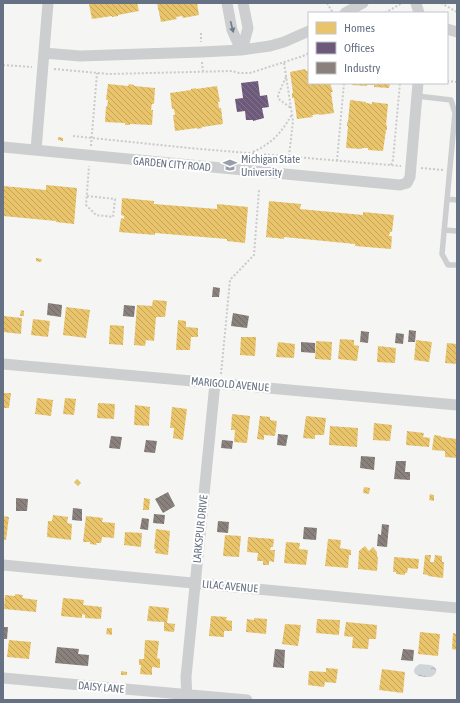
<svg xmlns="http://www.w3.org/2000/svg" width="460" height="703" viewBox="0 0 460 703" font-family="'Asap Condensed',sans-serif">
	<defs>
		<pattern id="water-ripples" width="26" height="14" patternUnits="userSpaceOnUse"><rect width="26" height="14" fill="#cfd5d9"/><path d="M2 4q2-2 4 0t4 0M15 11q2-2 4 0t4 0" fill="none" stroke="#acb1b5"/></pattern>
		<pattern id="homes-back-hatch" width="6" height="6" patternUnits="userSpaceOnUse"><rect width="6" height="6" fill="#e9c46a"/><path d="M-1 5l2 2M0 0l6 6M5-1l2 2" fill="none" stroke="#c1a45d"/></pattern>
		<pattern id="offices-back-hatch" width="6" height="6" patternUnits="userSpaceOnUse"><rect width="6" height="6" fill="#6d597a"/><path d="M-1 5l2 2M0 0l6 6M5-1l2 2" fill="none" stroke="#81728d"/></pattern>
		<pattern id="industry-back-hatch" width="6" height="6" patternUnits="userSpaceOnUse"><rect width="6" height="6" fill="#8a817c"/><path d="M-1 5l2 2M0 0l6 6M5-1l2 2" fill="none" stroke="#6f6967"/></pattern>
	</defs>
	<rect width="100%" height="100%" fill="#f5f5f4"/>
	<path fill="url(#water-ripples)" d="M420,664C424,665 429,664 433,666C439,669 436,676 430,677C427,677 420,677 417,675C411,672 415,666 420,664Z"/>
	<path fill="url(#homes-back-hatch)" d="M91,3H137L139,11L118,15V16L112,17V16L92,19L89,4Z
		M157,3H197L199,15L183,18L182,16L176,17L177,19L161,22Z
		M305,69L306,71L309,70V83H330L333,92H331L334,113L319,115V114L312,115L313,117L297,119L294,98H292V93H293L290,72Z
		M352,83H390L389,88L374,87V85H367V86L352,85Z
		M108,84L128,86L129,84L134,85V86L155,88L154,104H152L151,110H153L152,125L130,124V125H125V123L105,122L106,106L107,107L108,100H106Z
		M217,86L220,102H218L219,108H221L223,124L202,127V128L197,129V128L175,131L173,115H175L174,109H172L170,93L191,90V89L196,88V89Z
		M350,100L366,102V103L372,104V102L388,104L386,125H387V130H386L383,151L368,150V148H362V149L346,148L348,126H347V122H348Z
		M58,137L63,138V141L58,140Z
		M46,185L77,188L74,224L56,222V221L3,216V186L46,190Z
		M122,198L154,201V204L217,209V204L248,207L245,243L227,241V239L155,233V235L119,232L121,218L124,219V216L121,215Z
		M269,201L301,204L300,209L363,215V212L394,215L392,232H390L389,236H392L391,249L355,246V244L284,237V239L266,237Z
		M36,258L42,259L41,262L36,261Z
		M153,300L167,301L165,317H156L154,341L146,340L145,346L134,345L137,305L152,306Z
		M66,307L90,310L86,338L63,335Z
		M21,310L24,311V316H20Z
		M3,316L22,318L21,334L3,332Z
		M33,319L50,321L48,337L31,335Z
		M178,320L186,321V327L198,328V337H191L190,350H176Z
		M110,325L124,326L123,345L109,344Z
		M241,337H256L255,356L240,355Z
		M340,339L354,340V345L359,346L357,361L338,359Z
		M416,340L432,342L429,362L414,360Z
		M316,341L332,342L331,360L315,359Z
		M278,342L295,344L294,358L276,357Z
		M447,343L457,344V364L445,363Z
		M378,346L396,348L395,363L377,362Z
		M3,393H11L9,408H3Z
		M37,398L53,400L51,416L35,414Z
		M65,398L76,399L74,415L63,414Z
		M98,403L115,404L114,419L97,418Z
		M135,405L150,407L149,426L134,425Z
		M172,407L187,409L183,440L173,438L174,428H170Z
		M232,414L250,416L247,443L234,442L235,430H231Z
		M260,416L270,417V420L277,421L275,436L264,435V440L257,439Z
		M306,416L326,418L324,435H315V439L303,438Z
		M374,423L392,425L390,441L373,440Z
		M330,426L358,428L357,447L329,445Z
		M407,431L424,433L423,437L430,438L429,447L406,445Z
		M434,435L441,436V437L457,439V458L445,457V451L432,450Z
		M77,479L81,483L78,486L74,482Z
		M364,487L370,488L369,494L363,493Z
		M430,494L434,495V501L429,500Z
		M144,498L150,499L149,510H143Z
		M53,515L68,517L67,523L72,524L71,540L47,537L48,521H52Z
		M3,516L9,517L6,540L3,539Z
		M86,516L103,518L102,522L115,523L114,538L102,537L101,543H96L97,545L90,544V542H83Z
		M156,529L170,531L168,555L155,553L156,549H154Z
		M125,532L142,533L141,547L124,545Z
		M225,535L241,536L239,557L223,556Z
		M248,537L274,539L273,547H271L270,550H275L274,562L269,561V565H263V561H257L258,553L247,552Z
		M328,539L341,540L340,548L351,550V555H349L348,568L325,566Z
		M286,542L300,543L299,549L308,550L306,565L284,563Z
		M365,546L369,551L373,547L377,552V557H378L377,571L358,569L359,551Z
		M425,555H431L430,562H434L435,555L442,556V562H444L443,578L428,576V575L423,574Z
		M394,557L419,559L418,569L408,568L407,573H405V575L396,574V572H393Z
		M15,594L23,595L22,598L37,600L36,612L4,609L5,595L15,596Z
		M63,598L84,600L83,605L102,607L101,619L85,618V615L82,614V618L61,616Z
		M149,606L169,608L167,623L175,624L174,632L164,631V622L147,621Z
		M211,616L227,617L226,620L232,621V631H224V637L209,636Z
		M254,618L267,619L266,634L246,632L247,619L254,620Z
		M317,619L340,620L339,635L316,633Z
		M346,622L377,625L376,639H369L368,649L352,648L353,637L344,636Z
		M285,624L301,625L298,646L282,644Z
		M107,628H112V635L106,634Z
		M420,632L440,634L438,656L418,654Z
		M453,633L457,634V650L452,649Z
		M9,640L31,642L29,659L7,657Z
		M145,640L159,641L157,658L160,659V668L152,667V675L140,674L141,665H139V659H144Z
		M326,668L338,669L336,683L325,682L324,687L308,685L309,671L326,672Z
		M382,669L405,672L403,693L379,690Z
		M121,671L127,672V675H121Z"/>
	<path fill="url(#offices-back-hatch)" d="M258,81L260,96L267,95L269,107L262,108L264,118L253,121V120H246L245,111L237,112L235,99L243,98L241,83Z"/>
	<path fill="url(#industry-back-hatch)" d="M213,287L220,288L219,297H212Z
		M48,303L62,305L61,317L47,315Z
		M124,305L135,306L134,317L123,316Z
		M233,313L249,316L247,328L231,326Z
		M409,330L416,331L415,342H408Z
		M361,331L369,332L368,343L360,342Z
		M396,333L404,334L403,344L395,343Z
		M301,342L315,343V353L301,352Z
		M278,434L288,435L286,446L277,445Z
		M111,436L122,437L120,449L109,448Z
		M146,440L157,441L155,453L144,452Z
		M222,440L233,441L232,449L221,448Z
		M361,456L375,457L374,470L360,468Z
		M396,461H406L405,472H410V480L394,479Z
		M168,492L175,506L163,513L155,499Z
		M16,498L28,499L27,511H16Z
		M73,508L82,509V521L72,520Z
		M154,514L165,515L164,524L153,523Z
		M142,518L149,519L148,530L140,529Z
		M218,521L229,522L228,533L217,532Z
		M382,524L389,525L387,547L377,546L378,534L381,535Z
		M304,527L317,528L316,540L303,539Z
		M3,627H8L7,639H3Z
		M57,647L79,649L78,654L89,655L88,666L55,663Z
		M275,649L285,650L284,668L273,667Z
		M403,649L414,650L413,661L401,660Z"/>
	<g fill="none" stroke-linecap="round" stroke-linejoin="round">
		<path stroke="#cacacb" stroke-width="2" stroke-dasharray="2 2" stroke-linecap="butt" d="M327,3L333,13
			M441,3L457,12
			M385,13L402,3
			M201,33V42
			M202,62L203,72
			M284,63L293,121L289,156
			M3,65L32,67
			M54,69L109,74L232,71L239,73H250L303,56L309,53
			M286,77L278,95V98L280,100L291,108
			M447,81L457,82
			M73,136L189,148L401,166
			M91,146L97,73
			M253,152C257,150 261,148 264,146C277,138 285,127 292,114
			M337,161L344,83
			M391,165L393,160L400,83
			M421,168L443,170
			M87,196L115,199L113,217L96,215L86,205L89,166
			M221,374L230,280L254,255L259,190"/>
		<path stroke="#cdcecf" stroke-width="5.5" d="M417,96L451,100L455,113L442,254L448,265H457
			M447,199L457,200
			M444,230L457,231"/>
		<path stroke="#cdcecf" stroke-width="11" d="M227,3L232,30L241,50
			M416,3L419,13
			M345,13L363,3
			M447,29L457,32
			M242,50L248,28L243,3
			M44,53L80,56L202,52L241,50L270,46L284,42L309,31
			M3,147L400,185L407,183L410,177L418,83
			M36,150L48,3
			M3,364L457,405
			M3,565L457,608
			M3,678L247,700
			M187,700L186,677L215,383"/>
	</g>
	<defs><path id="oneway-solid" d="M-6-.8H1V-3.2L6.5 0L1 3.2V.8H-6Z"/></defs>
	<use fill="#707a8b" href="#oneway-solid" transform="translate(232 27) rotate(76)"/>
	<defs>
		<symbol id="university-bare" viewBox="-9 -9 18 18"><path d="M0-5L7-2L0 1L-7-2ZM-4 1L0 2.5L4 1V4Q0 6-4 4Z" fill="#989fab" stroke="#fff" stroke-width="2.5" paint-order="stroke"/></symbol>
	</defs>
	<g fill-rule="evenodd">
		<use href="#university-bare" x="220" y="155" width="20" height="20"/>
	</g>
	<g text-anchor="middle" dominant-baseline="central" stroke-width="4" stroke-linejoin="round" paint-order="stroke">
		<g font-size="11" fill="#667183" stroke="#fff" text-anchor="start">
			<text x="241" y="159">Michigan State<tspan x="241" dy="13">University</tspan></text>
		</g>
		<g font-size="11" fill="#667183" stroke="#fff">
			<text transform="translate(172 164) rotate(5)">GARDEN CITY ROAD</text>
			<text transform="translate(230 384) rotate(5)">MARIGOLD AVENUE</text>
			<text transform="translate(200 529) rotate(-84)">LARKSPUR DRIVE</text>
			<text transform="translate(230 586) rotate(5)">LILAC AVENUE</text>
			<text transform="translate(101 687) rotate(5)">DAISY LANE</text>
		</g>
	</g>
	<rect width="460" height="703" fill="none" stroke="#667183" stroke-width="8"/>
	<rect x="308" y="12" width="140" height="72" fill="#ffffff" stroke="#c2c6cd"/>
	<rect x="316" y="22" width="20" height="12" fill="#e9c46a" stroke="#c2c6cd"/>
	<text x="344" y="32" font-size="12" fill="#667183">Homes</text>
	<rect x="316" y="42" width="20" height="12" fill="#6d597a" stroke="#c2c6cd"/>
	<text x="344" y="52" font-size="12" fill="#667183">Offices</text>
	<rect x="316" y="62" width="20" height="12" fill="#8a817c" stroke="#c2c6cd"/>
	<text x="344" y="72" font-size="12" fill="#667183">Industry</text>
</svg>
